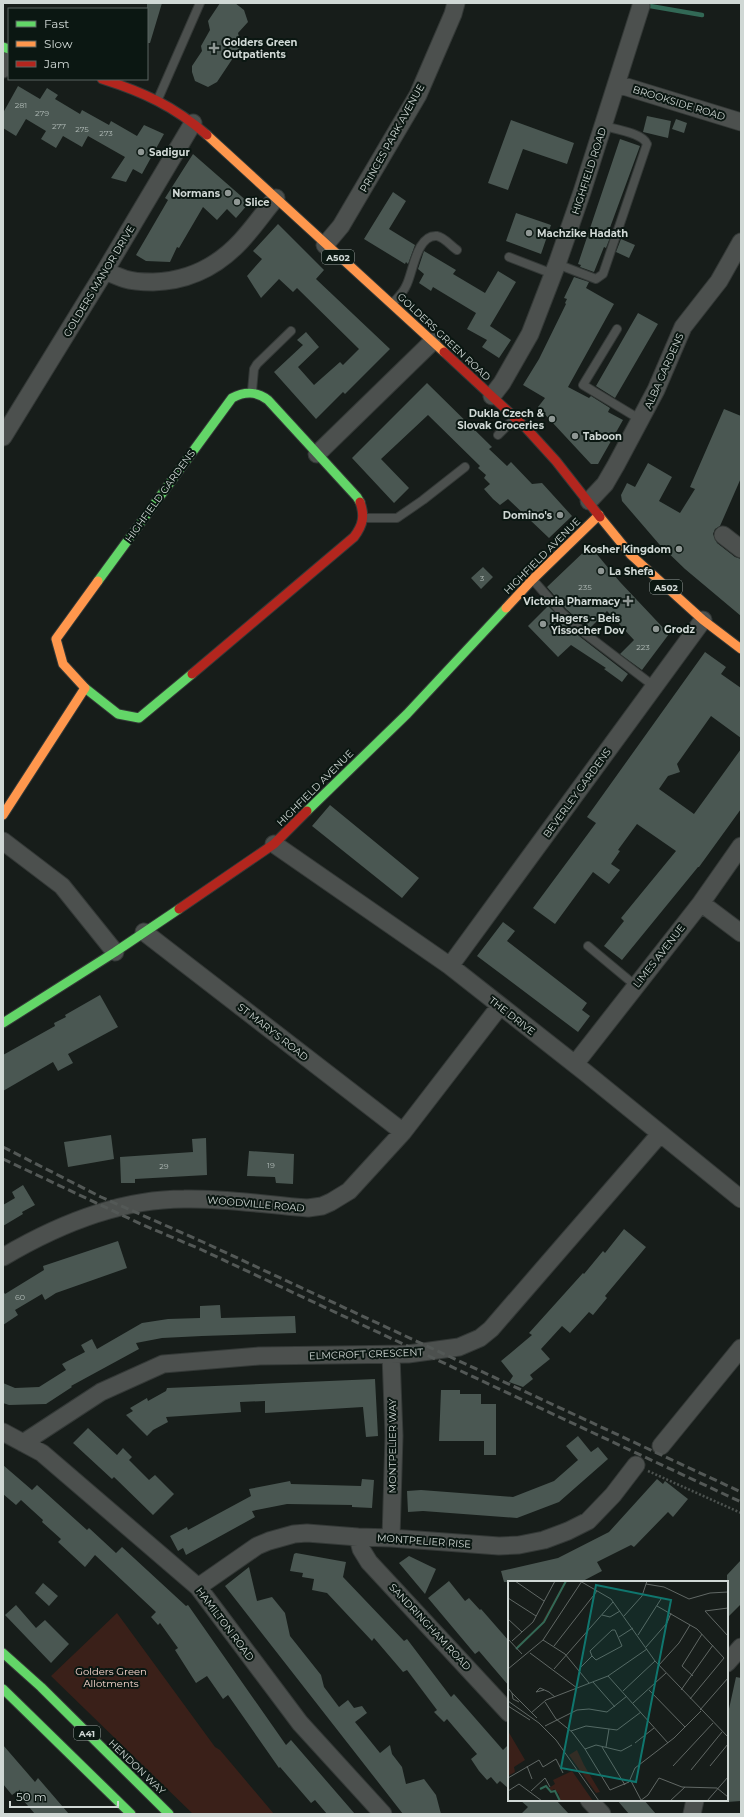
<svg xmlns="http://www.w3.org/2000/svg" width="744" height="1817" viewBox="0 0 744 1817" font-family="Montserrat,sans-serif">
	<rect width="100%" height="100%" fill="#171d1a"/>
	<path fill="#3a2019" d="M117,1613L215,1747L220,1750L274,1814H193L51,1676Z"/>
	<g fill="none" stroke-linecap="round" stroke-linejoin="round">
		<path stroke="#326956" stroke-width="4.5" d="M650,6L702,15"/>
	</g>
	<path fill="#4a5752" d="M147,3H162L150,43H147Z
		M220,3H235L244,10L248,22L238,33L241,46L217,82L208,87L195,81L192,72V66L202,51L201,46L210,30L208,21Z
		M18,86L40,99L47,88L58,95L55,99L80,114L82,110L109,125L111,121L137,136L144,125L164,134L142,174L133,169L126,182L111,178L125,157L88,136L82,147L63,136L56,148L41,139L46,131L26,119L16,136L3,128V113Z
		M647,116L671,121L668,138L643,132Z
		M676,119L687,123L684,133L672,129Z
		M511,120L574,143L567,164L523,149L508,190L488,183Z
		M620,139L640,146L608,233L611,235L606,248L604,247L594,272L580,267L581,265L578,264Z
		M193,154L249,203L236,218L227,209L217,220L203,207L179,248L177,247L170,262L146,261L136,255L168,200L165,198Z
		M393,192L406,201L389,229L415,245L408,264L406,262L405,264L364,239Z
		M516,213L551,225L541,254L506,241Z
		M278,224L324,270L316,279L390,349L345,394L343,392L316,419L274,372L303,345L297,340L306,332L319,347L298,367L314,385L340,362L343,365L359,349L297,288L293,292L279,279L261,298L247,276L262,259L253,251Z
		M621,239L635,245L629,258L616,252Z
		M424,251L456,270L453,274L485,293L498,271L516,282L490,326L511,340L499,358L482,347L487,340L467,329L476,313L433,287L431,291L419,283L424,274L418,269Z
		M574,277L589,282L586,288L614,304L568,387L589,398L591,396L610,408L608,412L623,420L598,464H591L538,407L545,398L523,385L539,359L566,304L565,303L567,299L564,298Z
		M638,313L658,324L615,398L596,386Z
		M427,383L492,447L489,449L507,466L511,462L532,484L542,483L572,516L549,538L508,499L500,505L493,499L484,489L490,484L484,478L486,475L478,468L480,466L428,415L381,459L409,488L394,503L352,458Z
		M724,409L741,416V478L720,526L715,529L713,534L717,543L735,557L741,559V616L685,569L659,544L622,501L621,495L627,483L635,487L648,463L672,477L659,501L680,513L695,489L690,487Z
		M590,546L620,582L669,634L642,670L620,654L634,640L607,611L589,629L566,609L547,587Z
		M483,567L493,577L481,589L471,578Z
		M548,606L579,636L628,674L622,682L604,669L606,668L571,645L558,657L528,626Z
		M705,652L726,667L721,674L741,688V738L711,716L677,764L680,772L668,776L659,789L694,814L741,749V809L699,867H698L622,960L604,946L624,921L621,918L676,851L637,824L618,850L620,851L611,864L620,870L609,884L593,872L555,924L533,908L596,823L587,817Z
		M330,805L419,878L402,898L312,826Z
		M503,922L515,931L507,941L587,1003L582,1010L590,1016L578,1032L477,956Z
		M100,995L118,1027L68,1054L73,1063L58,1071L53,1062L3,1091V1055L55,1026L54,1023L66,1017L65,1015Z
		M111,1135L114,1159L68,1167L64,1142Z
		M206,1138L207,1175L135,1179V1183H121L120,1157L193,1152L192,1139Z
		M249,1151L294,1154L293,1184L276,1183L275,1177L247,1176Z
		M23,1185L35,1205L22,1212L23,1214L3,1226V1205L15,1198L12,1192Z
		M624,1229L646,1247L605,1296L607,1298L593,1315L589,1312L570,1333L562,1326L541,1349L550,1359L530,1375L533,1379L523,1387L509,1382L513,1376L501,1361L532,1335L529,1333L583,1273L584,1274L603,1251L605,1253Z
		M118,1241L127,1268L56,1293L45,1300L42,1294L15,1310L18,1315L3,1325V1291L5,1294L44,1270L43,1266Z
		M220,1305L221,1318L295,1316L296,1333L202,1336L162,1338L136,1343L139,1349L71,1386L72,1387L46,1404L9,1405L3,1403V1383L15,1388L39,1387L66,1370L62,1364L85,1352L81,1345L92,1339L97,1349L142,1323L168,1319L200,1318V1306Z
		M375,1379L378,1436L366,1437L363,1407L265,1413V1401L240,1402L241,1412L166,1417L168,1422L153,1430L147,1436L126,1415L133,1411L130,1408L147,1398L148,1401L166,1391L167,1388Z
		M441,1390H460V1394H481V1404H496V1455H484V1441H439Z
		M88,1428L117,1455L123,1448L132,1457L129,1460L149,1480L155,1475L174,1494L153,1515L114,1477L112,1479L73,1443Z
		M578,1436L591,1452L598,1447L608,1459L559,1502L517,1518L423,1511L408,1512L407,1491L421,1490L513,1497L554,1481L578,1460L566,1446Z
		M3,1465L32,1490L37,1485L87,1530L89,1528L116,1553L122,1547L186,1606L188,1605L286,1745L291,1740L355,1814H327L315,1800L311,1803L280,1767L279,1768L228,1695L223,1699L207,1676L196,1683L175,1650L178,1648L160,1623L158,1625L151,1617L156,1612L95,1555L85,1567L58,1542L61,1539L42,1522L43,1520L21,1500L16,1505L3,1494Z
		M362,1479L374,1480L372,1508L352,1507V1505L287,1504L252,1511L255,1517L186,1555L183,1548L178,1551L170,1536L187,1527L188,1530L251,1496L249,1489L290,1481L291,1484L361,1486Z
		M657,1479L663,1484L665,1481L688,1499L673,1517L668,1512L634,1547L631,1545L597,1562L602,1571L581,1582H504L501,1571L558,1558L609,1532Z
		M296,1553L346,1562L343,1577L404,1641L407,1639L451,1697L454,1694L503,1750L509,1744V1789L500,1781L497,1784L491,1777L487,1780L479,1771L471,1759L477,1754L447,1719L444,1722L434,1712L437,1710L407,1670L403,1672L374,1638L372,1641L327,1593L312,1590L314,1579L302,1577L303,1573L290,1571L294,1554Z
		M409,1556L436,1569L425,1594L399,1563Z
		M741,1560V1604L727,1618V1575Z
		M249,1567L257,1601L272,1597L285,1613L290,1636L321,1675L324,1687L339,1707L348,1700L354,1708L362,1706L367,1713L355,1722L380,1753L390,1745L392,1754L402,1767L406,1784L424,1779L436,1795L441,1814H403L225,1586Z
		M449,1581L465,1601L469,1598L480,1610L481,1609L509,1641V1686L479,1651L475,1654L428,1598Z
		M43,1583L58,1596L49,1606L35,1593Z
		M16,1605L36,1628L45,1620L69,1644L51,1663L5,1615Z
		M736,1677L741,1678V1801L727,1802V1718Z
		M3,1745L35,1782L38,1778L69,1814H35L16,1792L12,1795L3,1784Z
		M520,1800H556L569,1814H521L528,1807Z
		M617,1800H644L656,1814H629Z"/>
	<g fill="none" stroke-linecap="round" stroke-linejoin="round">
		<defs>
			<path id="lane" d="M158,99L200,3
				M509,257L553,274
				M557,264L596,279L603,274L647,144C643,133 615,129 604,126
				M393,303C397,298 403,293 406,286C413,274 416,234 437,236C444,237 451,246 457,250
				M617,329L583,385L641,420
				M252,391L254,369L257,364L291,331
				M498,435L514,419
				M365,518H397L423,500L465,467
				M533,580L562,613L583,632L655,687
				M588,946L636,986"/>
			<path id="street" d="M3,69L9,57
				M617,84L741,122
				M325,245L341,226L418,95L453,14L456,3
				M105,271C112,274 119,277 125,279C134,282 144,282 153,282C189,281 217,267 241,241C254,227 264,212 276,198
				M492,396L502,383L530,334L557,264L582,192L641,6
				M3,437L105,271L193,123
				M317,454L432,342
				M589,501L605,484L616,465L656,390L683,327L719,281L741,242
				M723,535L741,549
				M3,841L62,886L115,952
				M274,844L450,966L586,1073L741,1199
				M701,903L741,933
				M144,932L403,1132
				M450,966L703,620
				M575,1064L701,903L741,846
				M3,1257C57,1225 120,1199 184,1199C225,1198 267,1205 308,1208L322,1206L331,1202L349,1191L403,1132L500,1006
				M391,1355L394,1436L391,1538
				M3,1432L42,1453L198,1587L300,1723L383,1814
				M23,1443L101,1392L163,1364L259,1356L408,1354L459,1347L480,1338L491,1329L660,1134
				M661,1446L741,1348
				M358,1537L361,1549L369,1562L509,1713
				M198,1587L257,1546L269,1541L294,1534L307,1533L358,1537L391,1538L499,1546L519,1545L544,1540L568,1531L588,1521L613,1495L636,1465
				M727,1663L741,1647
				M589,1800L602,1814
				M692,1814L695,1800"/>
			<path id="fast" d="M3,47L9,49
				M98,581L232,398C245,391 256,391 268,400L357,497L360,502
				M85,688L118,714L139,718L192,674
				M307,811L407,714L506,608
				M3,1023L115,952L179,909
				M3,1653L41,1687L169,1814
				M3,1689L131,1814"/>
			<path id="slow" d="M207,135L444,352
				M600,517L631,555L703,620L741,649
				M506,608L532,580L599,515
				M3,815L85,688L63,664L56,639L98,581"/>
			<path id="jam" d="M102,79C143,92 174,106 207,135
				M444,352L526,428L556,461L600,517
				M192,674L354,537C363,525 365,516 360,502
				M179,909L274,844L307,811"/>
		</defs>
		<use href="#lane" stroke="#343937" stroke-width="10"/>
		<use href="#street" stroke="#343937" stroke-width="19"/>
		<use href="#fast" stroke="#343937" stroke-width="11"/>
		<use href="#slow" stroke="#343937" stroke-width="11"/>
		<use href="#jam" stroke="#343937" stroke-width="11"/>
		<path stroke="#4d5350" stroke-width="2.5" stroke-dasharray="2 2" stroke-linecap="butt" d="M648,1471L741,1513"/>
		<use href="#lane" stroke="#4c504e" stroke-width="8"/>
		<use href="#street" stroke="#4c504e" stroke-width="17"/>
		<use href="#fast" stroke="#63d668" stroke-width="9"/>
		<use href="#slow" stroke="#ff974d" stroke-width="9"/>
		<use href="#jam" stroke="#b3261e" stroke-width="9"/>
		<path stroke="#535856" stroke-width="3" stroke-dasharray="8 4" stroke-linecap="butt" d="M3,1147L101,1197L203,1242L741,1492
			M3,1159L143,1225L200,1249L741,1502"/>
	</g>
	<g fill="#8f9794" stroke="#0b1712" stroke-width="1.5">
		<path d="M212 42h4v4h4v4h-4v4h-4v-4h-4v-4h4z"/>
		<circle cx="141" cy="152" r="4"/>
		<circle cx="228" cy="193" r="4"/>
		<circle cx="237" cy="202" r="4"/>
		<circle cx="529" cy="233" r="4"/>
		<circle cx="552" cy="419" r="4"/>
		<circle cx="575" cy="436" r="4"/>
		<circle cx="560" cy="515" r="4"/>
		<circle cx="679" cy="549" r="4"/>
		<circle cx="601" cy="571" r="4"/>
		<path d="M626 595h4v4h4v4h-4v4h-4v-4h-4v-4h4z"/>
		<circle cx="543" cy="624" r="4"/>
		<circle cx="656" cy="629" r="4"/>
	</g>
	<g text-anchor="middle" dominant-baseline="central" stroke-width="4" stroke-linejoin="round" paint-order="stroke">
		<g font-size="8" fill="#aeb8b4">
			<text x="21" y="105">281</text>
			<text x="42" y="113">279</text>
			<text x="59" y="126">277</text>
			<text x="82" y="129">275</text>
			<text x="106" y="133">273</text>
			<text x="482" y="578">3</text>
			<text x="585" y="587">235</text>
			<text x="643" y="647">223</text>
			<text x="271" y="1165">19</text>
			<text x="164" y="1166">29</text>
			<text x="20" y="1297">60</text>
		</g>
		<g fill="#0b1712" stroke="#959e9a" stroke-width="1">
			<rect x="322" y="250" width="32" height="14" rx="3"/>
			<rect x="650" y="580" width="32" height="14" rx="3"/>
			<rect x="74" y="1726" width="26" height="14" rx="3"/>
		</g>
		<g font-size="9" font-weight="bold" fill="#d0d8d5">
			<text x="338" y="257">A502</text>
			<text x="666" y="587">A502</text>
			<text x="87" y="1733">A41</text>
		</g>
		<g font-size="10" font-weight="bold" fill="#d0d8d5" stroke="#0b1712" text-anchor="start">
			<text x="223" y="42">Golders Green<tspan x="223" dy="12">Outpatients</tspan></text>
			<text x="149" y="152">Sadigur</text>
			<text x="220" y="193" text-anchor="end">Normans</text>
			<text x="245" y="202">Slice</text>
			<text x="537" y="233">Machzike Hadath</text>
			<text x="544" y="413" text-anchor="end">Dukla Czech &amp;<tspan x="544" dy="12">Slovak Groceries</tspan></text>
			<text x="583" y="436">Taboon</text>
			<text x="552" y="515" text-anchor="end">Domino's</text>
			<text x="671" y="549" text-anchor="end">Kosher Kingdom</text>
			<text x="609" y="571">La Shefa</text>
			<text x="620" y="601" text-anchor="end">Victoria Pharmacy</text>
			<text x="551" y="618">Hagers - Beis<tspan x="551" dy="12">Yissocher Dov</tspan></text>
			<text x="664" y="629">Grodz</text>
		</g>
		<g font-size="10" fill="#d0d8d5" stroke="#0b1712">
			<text transform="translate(679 103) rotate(17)">BROOKSIDE ROAD</text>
			<text transform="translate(392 138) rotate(-61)">PRINCES PARK AVENUE</text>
			<text transform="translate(589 171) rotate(-72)">HIGHFIELD ROAD</text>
			<text transform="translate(99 281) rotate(-59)">GOLDERS MANOR DRIVE</text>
			<text transform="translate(444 337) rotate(43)">GOLDERS GREEN ROAD</text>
			<text transform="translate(664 371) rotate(-66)">ALBA GARDENS</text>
			<text transform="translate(160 496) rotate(-54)">HIGHFIELD GARDENS</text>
			<text transform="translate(542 556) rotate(-45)">HIGHFIELD AVENUE</text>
			<text transform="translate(315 788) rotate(-45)">HIGHFIELD AVENUE</text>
			<text transform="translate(577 793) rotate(-54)">BEVERLEY GARDENS</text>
			<text transform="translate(659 956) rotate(-52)">LIMES AVENUE</text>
			<text transform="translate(512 1016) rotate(38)">THE DRIVE</text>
			<text transform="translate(273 1032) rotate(38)">ST MARY'S ROAD</text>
			<text transform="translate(256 1204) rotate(5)">WOODVILLE ROAD</text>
			<text transform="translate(366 1354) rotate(-2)">ELMCROFT CRESCENT</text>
			<text transform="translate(392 1446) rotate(-90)">MONTPELIER WAY</text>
			<text transform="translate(424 1541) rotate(4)">MONTPELIER RISE</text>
			<text transform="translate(225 1624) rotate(53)">HAMILTON ROAD</text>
			<text transform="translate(430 1627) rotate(47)">SANDRINGHAM ROAD</text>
			<text transform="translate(137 1767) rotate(44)">HENDON WAY</text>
		</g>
		<g font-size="10" fill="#fcdad1" stroke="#0b1712">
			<text x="111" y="1671">Golders Green<tspan x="111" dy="12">Allotments</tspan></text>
		</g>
	</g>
	<g transform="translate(508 1581)">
		<rect width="220" height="220" fill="#171d1a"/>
		<path d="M57,0H59L36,42L10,67L9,65L33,43ZM0,150L17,179L6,186L7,191L0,195ZM69,169L76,184L92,211L88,212L61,174ZM64,190L85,220H52L51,213L46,208L43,210L41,207L47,203L45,199Z" fill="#3a2019"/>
		<path fill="none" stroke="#326956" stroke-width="2" d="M8,68L36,41L58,0M32,208L38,205L43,211L47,210L52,220"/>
		<path fill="none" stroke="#616865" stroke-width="1" d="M7,0L36,20M72,0L103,18L147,80L220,156M138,3L156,6L181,18L202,12L220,11M0,17L28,35M149,25L189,48L216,77L182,118M197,30L220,55M197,30L220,27M94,34L102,36L112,30M116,35L134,15L139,0M0,38L14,51M130,54L153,18M111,56L125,47M0,58L14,73M35,59L57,73L81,102M4,60L25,41L47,0M46,65L89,10M138,66L159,42L163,32M22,72L69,107M151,84L171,62L182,44M0,88L35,59L74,0M46,88L105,21M71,88L84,75L82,70L104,49H107L114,65L88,79L84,75M100,95L160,162M185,95L174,85L194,53M85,101L107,126M0,107L4,112L5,118L11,121M36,109L28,111L32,107L41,111L47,116M141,109L177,146M173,109L205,64M115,110L147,80M4,112L29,137M0,120L31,142L48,159L91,220M37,121L48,138L64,151L77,168L102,209L121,201L127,187L166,157L193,130M125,122L158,92M0,125L22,139M192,129L220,97M23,132L38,119L100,95L139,68M37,145L69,129L81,128L99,131L119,115M63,150L78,145L109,149L133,131M127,162L146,147M94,166L117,204M98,166L101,148M77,168L88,164L113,170L124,164M19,185L24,198M165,185L205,142M202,185L220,163M183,189L214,151M0,197L31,179L35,186L48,178L55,192M123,200L133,219M0,210L11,203L34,220M23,210L37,197L42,206M132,220L140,214L151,197L174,206L209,207L220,216M162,220L177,206M199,220L220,196"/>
		<path fill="#0f766e" fill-opacity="0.15" stroke="#0f766e" stroke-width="2" d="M88,4L163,19L128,201L53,187Z"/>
		<rect width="220" height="220" fill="none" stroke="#d0d8d5" stroke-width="2"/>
	</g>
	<rect width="744" height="1817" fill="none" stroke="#d0d8d5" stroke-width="8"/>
	<rect x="8" y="8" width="140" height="72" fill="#0b1712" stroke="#5a6460"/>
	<rect x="16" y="21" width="20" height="6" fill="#63d668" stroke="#5a6460"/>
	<text x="44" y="28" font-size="12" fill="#d0d8d5">Fast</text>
	<rect x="16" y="41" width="20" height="6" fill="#ff974d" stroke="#5a6460"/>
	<text x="44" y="48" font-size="12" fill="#d0d8d5">Slow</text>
	<rect x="16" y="61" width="20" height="6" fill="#b3261e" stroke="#5a6460"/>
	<text x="44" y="68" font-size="12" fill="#d0d8d5">Jam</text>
	<path d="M10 1801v6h108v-6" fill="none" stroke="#d0d8d5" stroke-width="2"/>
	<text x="16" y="1801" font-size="12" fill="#d0d8d5" stroke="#0b1712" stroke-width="3" paint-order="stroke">50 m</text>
</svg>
